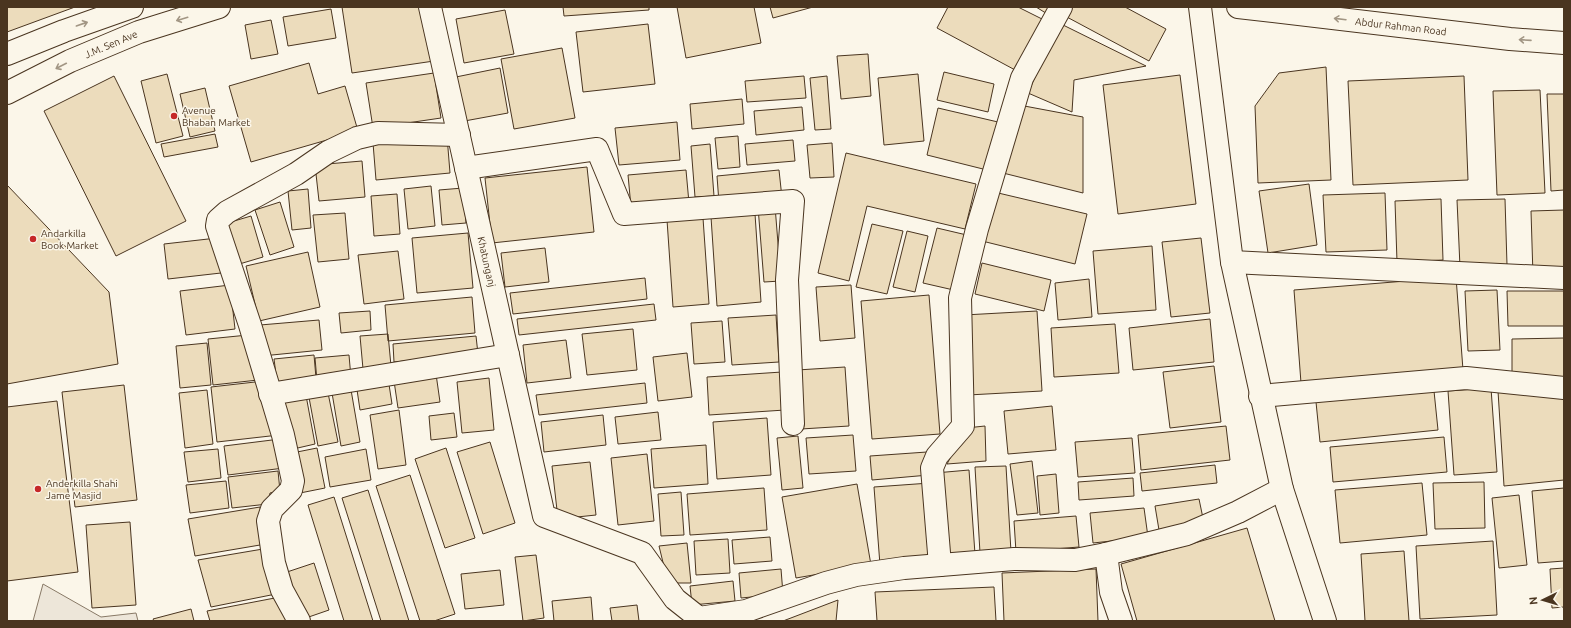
<svg xmlns="http://www.w3.org/2000/svg" width="1571" height="628" viewBox="0 0 1571 628" font-family="Ubuntu,sans-serif">
	<rect width="100%" height="100%" fill="#fbf6e9"/>
	<path fill="#ede6d9" stroke="#887966" d="M43,584L101,617L136,613L138,621H33Z"/>
	<path fill="#ecdcbc" stroke="#4a3520" d="M7,7H75L7,32Z
		M342,7H426L434,61L352,73Z
		M563,7H649V10L564,16Z
		M677,7H754L761,43L686,58Z
		M770,7H813L773,18Z
		M948,7H1018L1044,20L1017,71L937,28Z
		M1036,7H1053L1049,15Z
		M1069,7H1125L1166,29L1149,61L1065,16Z
		M331,9L336,38L288,46L283,17Z
		M505,10L514,54L464,63L456,19Z
		M271,20L278,54L251,59L245,25Z
		M1059,23L1146,66L1074,80L1072,112L1028,93Z
		M648,24L655,84L583,92L576,32Z
		M562,48L575,118L514,129L501,59Z
		M868,54L871,96L841,99L837,56Z
		M309,63L318,94L345,86L358,131L251,162L229,86Z
		M1326,67L1331,180L1258,183L1255,106L1279,73Z
		M500,68L508,113L459,122L451,78Z
		M944,72L994,84L988,112L937,100Z
		M434,73L441,118L373,128L366,83Z
		M167,74L183,136L156,143L141,81Z
		M918,74L924,141L884,145L878,78Z
		M1180,75L1196,204L1118,214L1103,85Z
		M114,76L186,221L116,256L44,111Z
		M804,76L806,98L747,102L745,81Z
		M827,76L831,129L815,130L810,78Z
		M1464,76L1468,180L1353,185L1348,81Z
		M205,88L215,131L190,137L180,94Z
		M1540,90L1545,193L1497,195L1493,91Z
		M1547,94H1564V190L1551,191Z
		M742,99L744,124L692,129L690,104Z
		M1019,105L1083,117V193L1003,173Z
		M802,107L804,130L756,135L754,111Z
		M938,108L998,122L987,170L927,155Z
		M677,122L680,160L619,165L615,128Z
		M215,134L218,147L164,157L161,144Z
		M447,136L450,173L376,180L373,143Z
		M738,136L740,167L718,169L715,138Z
		M793,140L795,161L747,165L745,144Z
		M832,143L834,177L810,178L807,145Z
		M710,144L714,196L695,197L691,146Z
		M846,153L976,184L965,229L867,206L849,281L818,273Z
		M362,161L365,197L319,201L315,165Z
		M587,167L594,232L492,243L485,178Z
		M686,170L689,203L631,207L628,175Z
		M779,170L782,198L719,203L717,176Z
		M1309,184L1317,245L1268,253L1259,191Z
		M7,185L109,292L118,364L7,384Z
		M431,186L435,226L408,229L404,189Z
		M463,188L466,223L442,225L439,190Z
		M308,189L311,228L292,230L288,191Z
		M994,192L1087,214L1075,264L982,241Z
		M1385,193L1387,250L1326,252L1323,195Z
		M397,194L400,234L374,236L371,196Z
		M1441,199L1443,260L1397,262L1395,201Z
		M1505,199L1507,265L1460,267L1457,200Z
		M280,202L294,247L270,255L255,210Z
		M775,206L781,281L764,282L758,207Z
		M1564,210V275L1533,276L1531,211Z
		M345,213L349,259L318,262L313,215Z
		M755,214L761,302L717,306L711,217Z
		M251,216L263,257L236,265L224,224Z
		M703,218L709,304L673,307L667,220Z
		M872,224L903,231L887,294L856,287Z
		M937,228L971,236L958,291L923,283Z
		M907,231L928,236L915,292L893,287Z
		M468,233L473,288L417,293L412,238Z
		M217,238L221,273L168,279L164,244Z
		M1201,238L1210,313L1171,317L1162,242Z
		M1152,246L1156,310L1098,314L1093,251Z
		M545,248L549,282L505,287L501,253Z
		M398,251L404,299L364,304L358,255Z
		M308,252L320,307L259,321L246,266Z
		M982,263L1051,280L1044,311L975,294Z
		M1456,277L1463,370L1301,383L1294,290Z
		M645,278L647,299L513,314L510,293Z
		M1089,279L1092,317L1058,320L1055,283Z
		M230,285L235,329L186,335L180,291Z
		M851,285L855,338L820,341L816,287Z
		M1497,290L1500,350L1468,351L1465,291Z
		M1507,291H1564V326H1508Z
		M929,295L940,434L872,439L861,301Z
		M472,297L475,333L388,341L385,305Z
		M654,304L656,320L519,335L517,319Z
		M370,311L371,330L341,333L339,313Z
		M1037,311L1042,391L968,395L964,315Z
		M776,315L779,362L732,365L728,318Z
		M1210,319L1214,362L1133,370L1129,328Z
		M319,320L322,350L262,356L260,325Z
		M722,321L725,362L694,364L691,323Z
		M1115,324L1119,373L1054,377L1051,328Z
		M633,329L637,370L587,375L582,334Z
		M388,334L391,366L363,369L360,336Z
		M248,335L258,380L213,385L208,339Z
		M476,336L478,354L394,362L393,344Z
		M1564,338V377H1512V339Z
		M566,340L571,378L527,383L523,345Z
		M207,343L211,385L180,388L176,346Z
		M687,353L692,397L658,401L653,357Z
		M314,355L316,378L277,382L274,359Z
		M349,355L351,378L317,381L315,358Z
		M1214,366L1221,422L1170,428L1163,372Z
		M845,367L849,426L801,429L797,370Z
		M782,372L785,410L709,415L707,377Z
		M436,374L440,402L398,408L394,381Z
		M388,378L392,404L360,410L356,383Z
		M489,378L494,430L462,433L457,382Z
		M264,381L279,435L217,442L211,387Z
		M645,383L647,403L539,415L536,395Z
		M350,384L360,442L341,446L331,387Z
		M124,385L137,500L75,507L62,392Z
		M327,388L338,442L318,446L308,392Z
		M1491,388L1497,472L1454,475L1448,391Z
		M207,390L213,444L185,448L179,393Z
		M305,390L315,444L289,450L279,395Z
		M1434,391L1438,430L1320,442L1316,402Z
		M1498,391L1564,397V480L1504,486Z
		M57,401L78,572L7,581V407Z
		M1052,406L1056,450L1008,454L1004,411Z
		M399,410L406,465L378,469L370,415Z
		M658,412L661,440L618,444L615,417Z
		M454,413L457,437L431,440L429,416Z
		M603,415L606,445L544,452L541,422Z
		M767,418L771,475L717,479L713,422Z
		M985,426L986,461L947,464L966,428Z
		M1226,426L1230,460L1141,470L1138,435Z
		M853,435L856,471L809,474L806,438Z
		M798,436L803,488L782,490L777,438Z
		M1444,437L1447,472L1333,482L1330,447Z
		M1132,438L1135,473L1078,477L1075,442Z
		M280,439L284,468L228,475L224,446Z
		M490,442L515,523L483,534L457,452Z
		M706,445L708,484L654,488L651,449Z
		M317,448L325,488L300,493L292,453Z
		M446,448L475,538L445,548L415,459Z
		M218,449L221,478L188,482L184,452Z
		M366,449L371,480L330,487L325,457Z
		M927,452L929,475L872,480L870,456Z
		M647,454L654,521L618,525L611,458Z
		M1032,461L1038,513L1017,515L1010,464Z
		M590,462L596,515L558,519L552,466Z
		M1215,465L1217,483L1142,491L1140,473Z
		M1006,466L1011,552L980,553L975,467Z
		M969,470L975,554L942,557L935,473Z
		M278,471L280,491L270,493L268,504L232,508L228,477Z
		M1056,474L1059,513L1040,515L1037,476Z
		M410,475L455,614L434,621H420L376,486Z
		M1133,478L1134,496L1079,500L1078,482Z
		M226,481L229,508L190,513L186,485Z
		M1484,482L1485,528L1435,529L1433,483Z
		M930,483L935,561L880,565L874,487Z
		M1422,483L1427,535L1340,543L1335,490Z
		M857,484L871,565L796,578L782,497Z
		M764,488L767,530L690,535L687,494Z
		M1564,488V561L1538,563L1532,491Z
		M368,490L409,621H381L342,498Z
		M681,492L684,535L661,536L658,494Z
		M1519,495L1527,565L1499,568L1492,498Z
		M334,497L373,621H344L308,505Z
		M1199,499L1204,523L1159,530L1155,506Z
		M260,507L266,544L195,556L188,519Z
		M1144,508L1148,537L1093,543L1090,513Z
		M1076,516L1079,547L1016,552L1014,521Z
		M130,522L136,605L92,608L86,525Z
		M1247,528L1275,621H1137L1121,564Z
		M770,537L772,561L734,564L732,540Z
		M728,539L730,573L696,575L694,541Z
		M1493,541L1497,615L1420,619L1416,546Z
		M687,543L691,583H668L659,546Z
		M263,549L276,594L211,607L198,560Z
		M1404,551L1409,621H1365L1361,554Z
		M536,555L544,618L523,621L515,557Z
		M314,563L329,610L300,620L284,573Z
		M1564,568V607L1552,608L1550,569Z
		M781,569L783,594L741,598L739,573Z
		M1096,569L1098,621H1004L1002,573Z
		M500,570L504,605L465,609L461,574Z
		M733,581L735,601L692,605L690,586Z
		M994,587L996,621H877L875,592Z
		M280,597L293,621H210L207,611Z
		M591,597L593,621H554L552,601Z
		M838,600L836,621H783Z
		M637,605L639,621H612L610,608Z
		M191,609L194,621H154L153,619Z"/>
	<g fill="none" stroke-linecap="round" stroke-linejoin="round">
		<defs>
			<g id="street">
				<path id="s1" d="M430,7L544,516L642,553L675,599L699,618L746,611L826,583L856,575L904,568L1014,559L1075,560L1106,554L1187,534L1238,512L1282,489"/>
				<path d="M466,168L597,149L624,214L793,201L787,280L793,424"/>
				<path d="M1232,262L1564,278"/>
				<path d="M270,394L508,355"/>
				<path d="M1260,396L1466,378L1564,388"/>
				<path d="M1106,554L1111,592L1121,621"/>
				<path d="M940,565L932,468L937,456L963,426L960,298L977,229L1022,78L1061,7"/>
				<path d="M299,621L282,590L274,563L268,521L272,509L291,490L293,481L283,435L250,325L217,226L218,220L227,212L296,174L328,152L357,138L378,133L459,135"/>
			</g>
			<g id="secondary">
				<path d="M1200,7L1232,262L1282,489L1325,621"/>
				<path id="s2" d="M1238,7L1510,39L1564,43"/>
				<path d="M7,54L64,31L132,7"/>
				<path id="s3" d="M7,93L70,61L139,32L219,7"/>
			</g>
		</defs>
		<use href="#street" stroke="#4a3520" stroke-width="24"/>
		<use href="#secondary" stroke="#4a3520" stroke-width="24"/>
		<use href="#street" stroke="#fbf6e9" stroke-width="22"/>
		<use href="#secondary" stroke="#fbf6e9" stroke-width="22"/>
	</g>
	<defs><path id="oneway-shaft" d="M-6 0H5M1.5-3L5.5 0L1.5 3" fill="none" stroke-width="1.6" stroke-linecap="round" stroke-linejoin="round"/></defs>
	<g stroke="#a29684">
		<use href="#oneway-shaft" transform="translate(182 19) rotate(163)"/>
		<use href="#oneway-shaft" transform="translate(1340 19) rotate(-173)"/>
		<use href="#oneway-shaft" transform="translate(82 24) rotate(-19)"/>
		<use href="#oneway-shaft" transform="translate(1525 40) rotate(-176)"/>
		<use href="#oneway-shaft" transform="translate(61 66) rotate(153)"/>
	</g>
	<g fill="#c62828" stroke="#fbf6e9" stroke-width="1.5">
		<circle cx="174" cy="116" r="4"/>
		<circle cx="33" cy="239" r="4"/>
		<circle cx="38" cy="489" r="4"/>
	</g>
	<g text-anchor="middle" dominant-baseline="central" stroke-width="3" stroke-linejoin="round" paint-order="stroke">
		<g font-size="10" fill="#4a3520" stroke="#fbf6e9">
			<text stroke="none"><textPath href="#s2" startOffset="164">Abdur Rahman Road</textPath></text>
			<text stroke="none"><textPath href="#s3" startOffset="115">J.M. Sen Ave</textPath></text>
			<text stroke="none"><textPath href="#s1" startOffset="261">Khatunganj</textPath></text>
		</g>
		<g font-size="10" fill="#4a3520" stroke="#fbf6e9" text-anchor="start">
			<text x="182" y="110">Avenue<tspan x="182" dy="12">Bhaban Market</tspan></text>
			<text x="41" y="233">Andarkilla<tspan x="41" dy="12">Book Market</tspan></text>
			<text x="46" y="483">Anderkilla Shahi<tspan x="46" dy="12">Jame Masjid</tspan></text>
		</g>
	</g>
	<rect width="1571" height="628" fill="none" stroke="#4a3520" stroke-width="16"/>
	<g transform="translate(1543 600) rotate(265)" stroke="#fbf6e9" stroke-width="3" paint-order="stroke">
	<path d="M0-3L7 15L0 10L-7 15Z" fill="#4a3520"/>
	<text y="-6" font-size="11" font-weight="bold" text-anchor="middle" fill="#4a3520">N</text>
	</g>
</svg>
